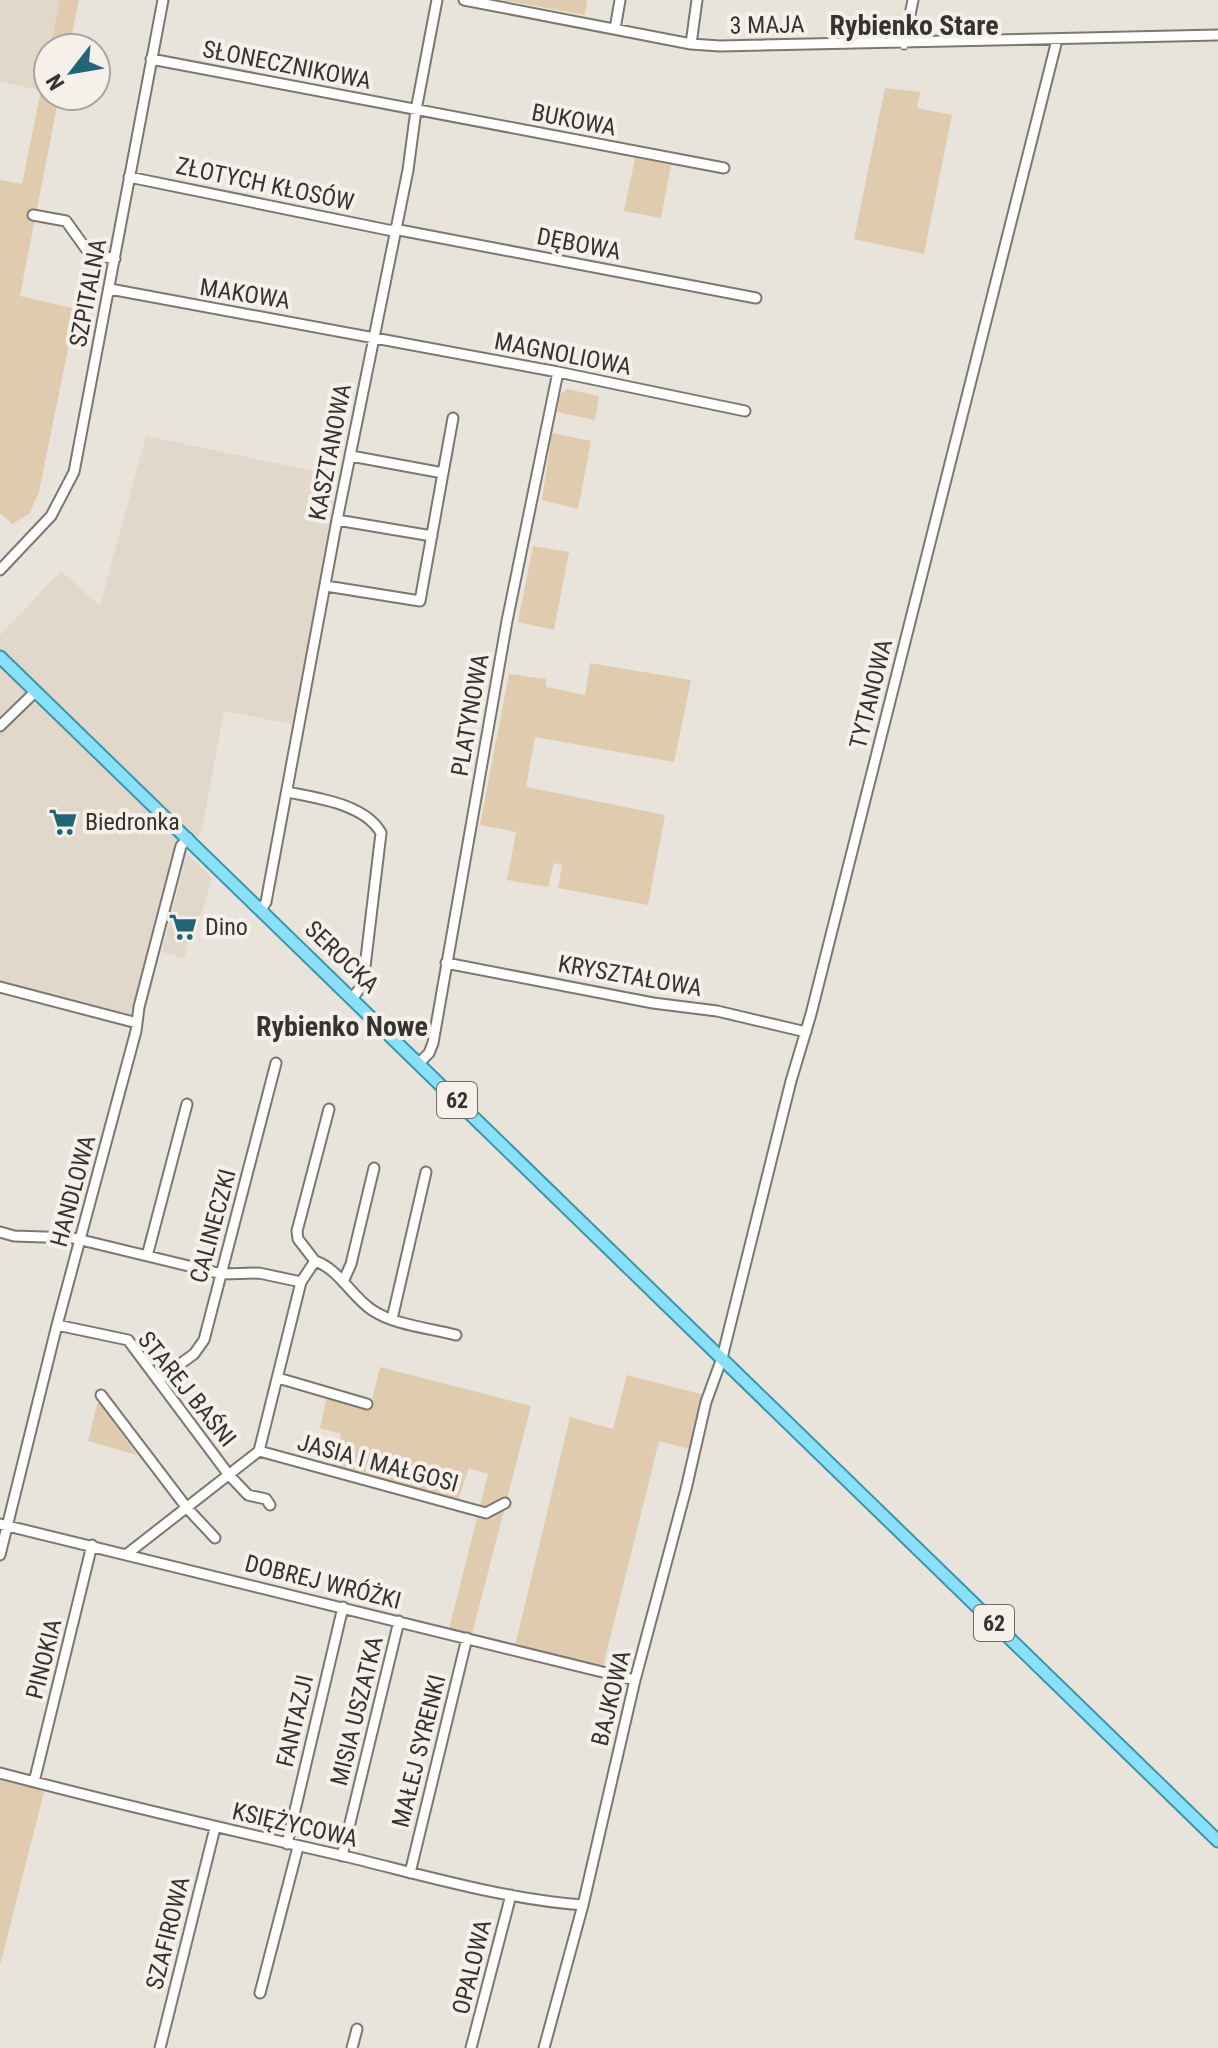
<svg xmlns="http://www.w3.org/2000/svg" width="1218" height="2048" viewBox="0 0 1218 2048" font-family="'Roboto Condensed',sans-serif">
	<rect width="100%" height="100%" fill="#e8e3db"/>
	<path fill="#e1d7ca" d="M0,0H60L41,90L0,82Z
		M146,436L337,476L296,725L224,711L201,834L185,850L141,1029L0,992V635L61,571L100,606Z
		M187,854L212,878L201,915L194,923L184,958L162,952Z"/>
	<path fill="#e0cbae" d="M60,0H79L69,48H50Z
		M502,0H587L585,15Z
		M48,57V96H59L20,296L76,309L39,492L29,514L12,524L0,513V180L22,184Z
		M885,88L920,92L917,108L952,115L924,254L854,239Z
		M635,158L671,165L661,218L624,211Z
		M567,389L599,396L595,420L557,412L560,395Z
		M552,433L591,441L578,509L542,500Z
		M533,546L569,552L554,630L518,622Z
		M590,663L691,680L674,762L535,737L526,787L665,815L648,905L558,888L562,865L554,863L548,887L507,880L516,832L480,825L509,674L546,679V687L585,695Z
		M380,1367L531,1406L472,1634L449,1629L488,1474L469,1468L458,1500L333,1465L341,1434L320,1428L327,1396L370,1408Z
		M627,1375L704,1395L690,1449L659,1441L602,1670L515,1646L570,1417L613,1429Z
		M98,1401L137,1455L88,1441Z
		M0,1778L28,1784L44,1792L0,1965Z"/>
	<g fill="none" stroke-linecap="round" stroke-linejoin="round">
		<defs>
			<path id="minor" d="M464,0L691,44L720,46L1218,35
				M615,29L620,0
				M691,44L697,0
				M904,44L913,0
				M151,59L724,168
				M129,177L393,231
				M33,215L66,221L89,253L115,259
				M394,229L756,298
				M110,289L558,372L745,411
				M351,456L443,473L453,418
				M337,520L432,536
				M0,570L51,516L74,472L163,0
				M326,586L420,601L443,473
				M0,726L35,692
				M287,792C317,798 365,804 381,833L364,975L360,988L352,999
				M261,910L266,902L337,520L408,170L416,110L437,0
				M446,963L653,1003L717,1011L806,1032
				M0,987L137,1023
				M419,1063L429,1053L433,1043L507,621L558,372
				M0,1232L14,1236L73,1238L222,1274L259,1273L301,1282
				M147,1256L187,1104
				M315,1261C339,1269 351,1296 372,1310C394,1325 430,1328 456,1335
				M315,1261L298,1239L297,1231L329,1109
				M343,1282L351,1264L374,1168
				M392,1319L426,1172
				M57,1325L128,1340L229,1475L248,1495L266,1499L270,1505
				M278,1378L367,1404
				M158,1380L194,1354L204,1340L276,1063
				M101,1395L187,1508L215,1538
				M259,1451L486,1513L505,1503
				M0,1524L635,1680
				M127,1554L259,1451L301,1282L315,1261
				M0,1555L57,1325L136,1031L139,1007L181,846L188,838
				M0,1773C114,1803 229,1830 344,1856C423,1875 503,1899 583,1905
				M34,1782L92,1545
				M287,1844L343,1607
				M342,1856L399,1621
				M410,1873L467,1638
				M260,1993L298,1847
				M160,2048L215,1828
				M352,2048L357,2029
				M471,2048L511,1895
				M544,2048L583,1905L635,1680L686,1489L706,1402L722,1358L791,1081L811,1014L1057,40"/>
			<path id="major" d="M0,657L1218,1841"/>
		</defs>
		<use href="#minor" stroke="#7c7871" stroke-width="13"/>
		<use href="#major" stroke="#3a96ae" stroke-width="15"/>
		<use href="#minor" stroke="#fff" stroke-width="9"/>
		<use href="#major" stroke="#8ae0f7" stroke-width="11"/>
	</g>
	<defs>
		<symbol id="supermarket-bare" viewBox="-9 -9 18 18"><path d="M-6-5.5h2.5l.6 2H6L4.5 2H-2.5L-4.4-4H-6ZM-1.5 3.2a1.3 1.3 0 1 0 .1 0ZM3 3.2a1.3 1.3 0 1 0 .1 0Z" fill="#236578" stroke="#f5f0e9" stroke-width="2.5" paint-order="stroke"/></symbol>
	</defs>
	<g fill-rule="evenodd">
		<use href="#supermarket-bare" x="43" y="802" width="40" height="40"/>
		<use href="#supermarket-bare" x="163" y="907" width="40" height="40"/>
	</g>
	<g text-anchor="middle" dominant-baseline="central" stroke-width="8" stroke-linejoin="round" paint-order="stroke">
		<g fill="#f5f0e9" stroke="#6f6c68" stroke-width="2">
			<rect x="437" y="1082" width="40" height="36" rx="6"/>
			<rect x="974" y="1605" width="40" height="36" rx="6"/>
		</g>
		<g font-size="22" font-weight="bold" fill="#363431">
			<text x="457" y="1100">62</text>
			<text x="994" y="1623">62</text>
		</g>
		<g font-size="24" fill="#363431" stroke="#f5f0e9">
			<text transform="translate(767 25) rotate(-1)">3 MAJA</text>
			<text transform="translate(287 65) rotate(11)">SŁONECZNIKOWA</text>
			<text transform="translate(574 120) rotate(11)">BUKOWA</text>
			<text transform="translate(265 184) rotate(12)">ZŁOTYCH KŁOSÓW</text>
			<text transform="translate(579 244) rotate(11)">DĘBOWA</text>
			<text transform="translate(88 293) rotate(-79)">SZPITALNA</text>
			<text transform="translate(245 294) rotate(9)">MAKOWA</text>
			<text transform="translate(563 354) rotate(11)">MAGNOLIOWA</text>
			<text transform="translate(330 452) rotate(-79)">KASZTANOWA</text>
			<text transform="translate(871 694) rotate(-76)">TYTANOWA</text>
			<text transform="translate(470 715) rotate(-80)">PLATYNOWA</text>
			<text transform="translate(342 957) rotate(44)">SEROCKA</text>
			<text transform="translate(630 976) rotate(10)">KRYSZTAŁOWA</text>
			<text transform="translate(73 1191) rotate(-75)">HANDLOWA</text>
			<text transform="translate(213 1226) rotate(-75)">CALINECZKI</text>
			<text transform="translate(187 1389) rotate(51)">STAREJ BAŚNI</text>
			<text transform="translate(378 1463) rotate(15)">JASIA I MAŁGOSI</text>
			<text transform="translate(323 1582) rotate(14)">DOBREJ WRÓŻKI</text>
			<text transform="translate(44 1659) rotate(-76)">PINOKIA</text>
			<text transform="translate(611 1698) rotate(-76)">BAJKOWA</text>
			<text transform="translate(357 1711) rotate(-76)">MISIA USZATKA</text>
			<text transform="translate(295 1721) rotate(-77)">FANTAZJI</text>
			<text transform="translate(419 1751) rotate(-76)">MAŁEJ SYRENKI</text>
			<text transform="translate(295 1825) rotate(13)">KSIĘŻYCOWA</text>
			<text transform="translate(168 1933) rotate(-76)">SZAFIROWA</text>
			<text transform="translate(472 1967) rotate(-76)">OPALOWA</text>
		</g>
		<g font-size="24" fill="#363431" stroke="#f5f0e9" text-anchor="start">
			<text x="85" y="822">Biedronka</text>
			<text x="205" y="927">Dino</text>
		</g>
		<g font-size="28" font-weight="bold" fill="#363431" stroke="#f5f0e9">
			<text x="914" y="25">Rybienko Stare</text>
			<text x="342" y="1026">Rybienko Nowe</text>
		</g>
	</g>
	<g transform="translate(72 72) rotate(239)"><circle r="38" fill="#f5f0e9" stroke="#a9a59f" stroke-width="2"/>
	<path d="M0-6L14 30L0 20L-14 30Z" fill="#236578"/>
	<text y="-12" font-size="22" font-weight="bold" text-anchor="middle" fill="#363431">N</text>
	</g>
</svg>
